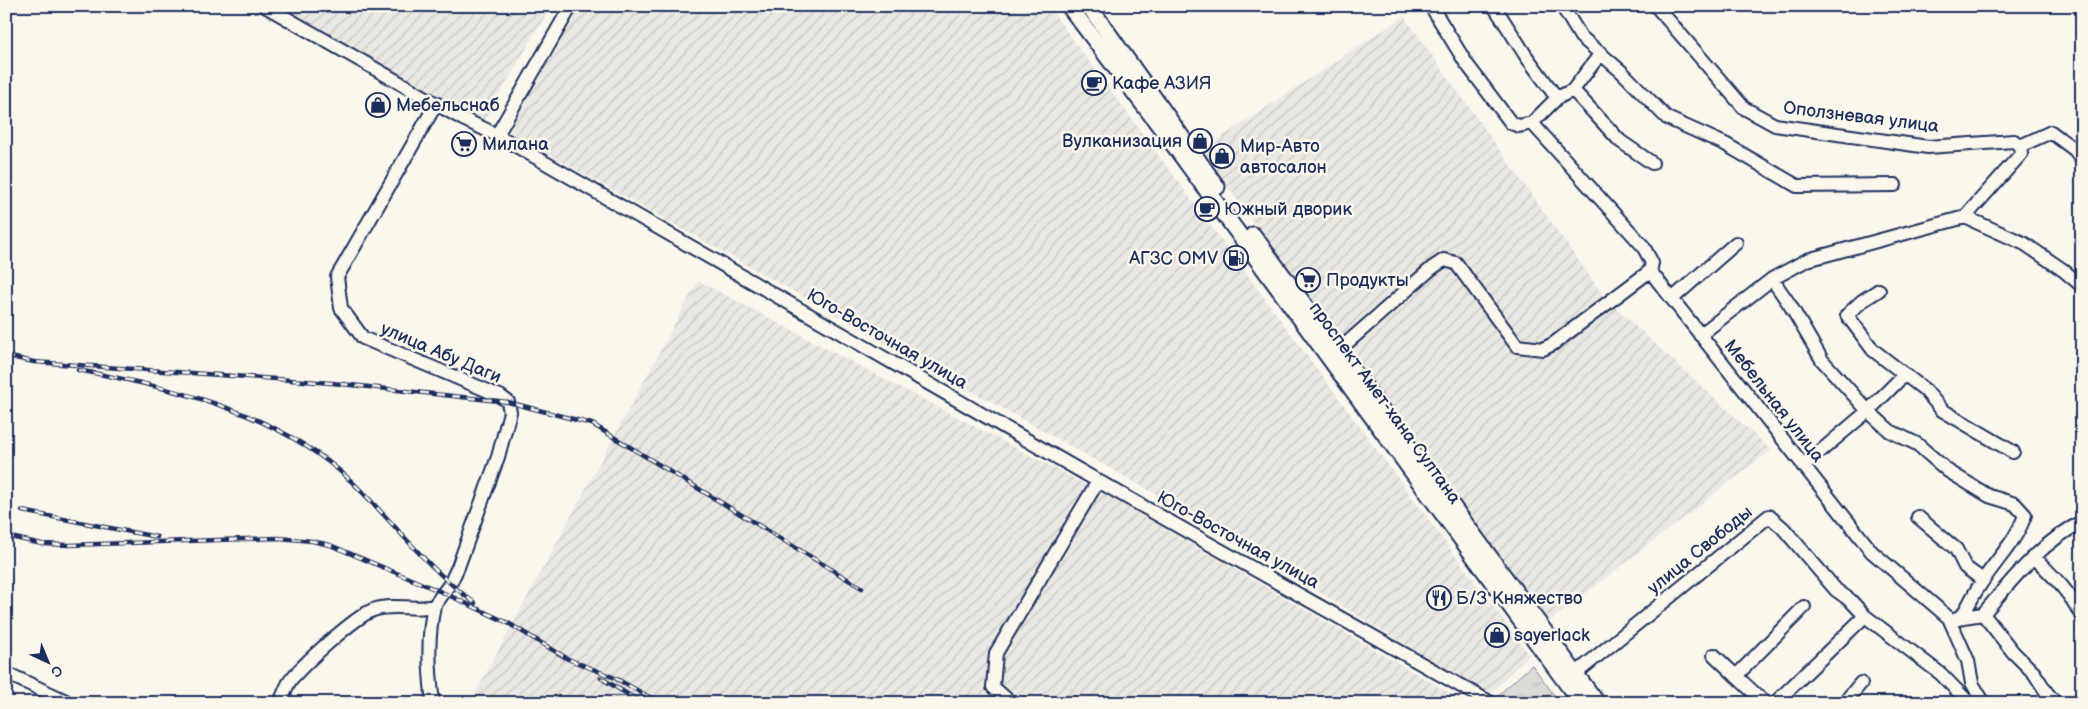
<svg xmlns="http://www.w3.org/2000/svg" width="2088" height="709" viewBox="0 0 2088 709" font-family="'Balsamiq Sans',sans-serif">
	<defs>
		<pattern id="industrial-furrows" width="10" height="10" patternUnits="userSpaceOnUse" patternTransform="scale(1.25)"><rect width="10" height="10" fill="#eae8e2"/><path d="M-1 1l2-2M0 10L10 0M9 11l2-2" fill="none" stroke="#c8c7c4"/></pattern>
		<pattern id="park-tufts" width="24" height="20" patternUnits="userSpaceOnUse" patternTransform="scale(1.25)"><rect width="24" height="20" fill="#dadad7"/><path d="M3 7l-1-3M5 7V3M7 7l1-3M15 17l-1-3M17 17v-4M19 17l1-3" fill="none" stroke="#babbbb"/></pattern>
	</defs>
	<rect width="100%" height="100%" fill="#fbf7ec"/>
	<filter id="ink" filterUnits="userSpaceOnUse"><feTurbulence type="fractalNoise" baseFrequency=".02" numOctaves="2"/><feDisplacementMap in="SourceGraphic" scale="10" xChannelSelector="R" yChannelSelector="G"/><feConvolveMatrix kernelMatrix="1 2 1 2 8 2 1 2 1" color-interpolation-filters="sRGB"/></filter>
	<g filter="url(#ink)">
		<path fill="url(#industrial-furrows)" d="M273,6H551L482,125Z
			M580,6H1048L1529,655L1489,695L1177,506L509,132Z
			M1404,16L1606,299L1771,450L1549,622L1201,151Z
			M698,281L1111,498L1467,703H470Z"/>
		<path fill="url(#park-tufts)" stroke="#7a849a" d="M1532,665L1560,703H1500L1494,699Z"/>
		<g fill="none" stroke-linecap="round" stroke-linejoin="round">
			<defs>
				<path id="minor" d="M265,6L463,119L497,135L1098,481L1491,703
					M1431,6L1466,63L1511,123L1519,126L1532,123L1557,98L1573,90L1601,53
					M1494,6L1526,56L1557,98
					M1562,6L1581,37L1622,72L1667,118L1725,144L1797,186L1895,185
					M1656,6L1744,108L1775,125L1928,147L2014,141L2020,146L2021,154L1965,217L1807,260L1772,279L1700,335
					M1573,90L1620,141L1652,163
					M1532,123L1643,246L1652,263L1650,271L1872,552L1949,618L1968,661L1972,683L1984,703
					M497,135L571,6
					M2020,146L2051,132L2075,150L2082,160
					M1965,217L2025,244L2063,270L2082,286
					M1772,279L1790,305L1822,360L1868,411L1890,431L1917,444L1948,471L1989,496L2015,504L2025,515C2016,542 1995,561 1980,585C1972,596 1968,608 1960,619
					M1879,290L1862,301L1847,315L1873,350L1925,390L1942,410L2013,452
					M1672,299L1736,243
					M1331,357L1432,268L1444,260L1456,263L1517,346L1543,349L1553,344L1650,271
					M1803,466L1868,411L1903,376
					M1918,517L1956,549L1965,567L1983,580
					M2033,556C2052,575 2071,593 2082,617
					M1983,614C2013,579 2040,543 2082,522
					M1865,616L1941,674L1969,703
					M1957,618L1983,614L2013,652L2034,673L2047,693L2056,703
					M1714,655L1736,676
					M6,673L70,703
					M1569,679L1769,516L1783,528L1836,590L1850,600L1865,616L1775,703
					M280,703C284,694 287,682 294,676C308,660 355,617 373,610C393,603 414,611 434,606L450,584L458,567L498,457L510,412L508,402L500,396L363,338L341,308L337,277L436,104
					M433,703C429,670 427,639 434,606
					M1011,703L993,687L996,653L1098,481
					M1765,703L1736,676L1804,607
					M1844,703L1861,683"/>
				<path id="major" d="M1069,6L1165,133L1581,703
					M1089,6L1217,187
					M1253,235L1597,703"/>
			</defs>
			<use href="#minor" stroke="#1b2f5e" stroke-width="16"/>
			<use href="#major" stroke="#1b2f5e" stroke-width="19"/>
			<use href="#minor" stroke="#fbf7ec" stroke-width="12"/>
			<use href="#major" stroke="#fbf7ec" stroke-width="15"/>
			<defs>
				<path id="rail" d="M6,356L34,362L332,383L508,402L592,424L862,588
					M78,370C174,388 278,412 351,481C393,521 427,569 475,603
					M22,511L157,537
					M6,536L42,544L69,545L279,538L312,541L330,545L444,593L508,623L568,659L615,678L660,703
					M601,678L642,703"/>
			</defs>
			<use href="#rail" stroke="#1b2f5e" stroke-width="4.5"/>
			<use href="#rail" stroke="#fbf7ec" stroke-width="2.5" stroke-dasharray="8" stroke-linecap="butt"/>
		</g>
	</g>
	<defs>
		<symbol id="cafe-ring" viewBox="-11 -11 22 22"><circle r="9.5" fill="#fbf7ec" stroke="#1b2f5e" stroke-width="1.5"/><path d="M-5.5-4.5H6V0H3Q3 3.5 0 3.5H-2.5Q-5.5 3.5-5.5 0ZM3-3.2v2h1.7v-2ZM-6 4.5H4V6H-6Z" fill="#1b2f5e"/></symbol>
		<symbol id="shop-ring" viewBox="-11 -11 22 22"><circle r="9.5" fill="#fbf7ec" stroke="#1b2f5e" stroke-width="1.5"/><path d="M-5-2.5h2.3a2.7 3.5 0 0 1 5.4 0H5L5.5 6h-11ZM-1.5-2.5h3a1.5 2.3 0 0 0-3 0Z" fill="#1b2f5e"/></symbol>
		<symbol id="supermarket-ring" viewBox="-11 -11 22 22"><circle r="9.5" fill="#fbf7ec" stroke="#1b2f5e" stroke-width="1.5"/><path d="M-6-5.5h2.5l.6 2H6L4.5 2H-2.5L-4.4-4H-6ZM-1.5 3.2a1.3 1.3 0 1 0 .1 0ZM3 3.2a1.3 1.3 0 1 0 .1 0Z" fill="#1b2f5e"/></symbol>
		<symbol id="fuel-ring" viewBox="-11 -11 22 22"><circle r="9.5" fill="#fbf7ec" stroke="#1b2f5e" stroke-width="1.5"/><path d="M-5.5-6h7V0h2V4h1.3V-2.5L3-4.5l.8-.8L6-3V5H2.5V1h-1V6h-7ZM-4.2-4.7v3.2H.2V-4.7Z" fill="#1b2f5e"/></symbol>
		<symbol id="restaurant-ring" viewBox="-11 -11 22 22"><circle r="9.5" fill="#fbf7ec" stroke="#1b2f5e" stroke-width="1.5"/><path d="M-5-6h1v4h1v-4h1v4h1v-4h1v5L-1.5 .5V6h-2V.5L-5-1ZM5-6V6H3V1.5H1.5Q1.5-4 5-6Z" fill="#1b2f5e"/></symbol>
	</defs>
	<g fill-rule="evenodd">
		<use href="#cafe-ring" x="1080" y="69" width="28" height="28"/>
		<use href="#shop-ring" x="364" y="91" width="28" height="28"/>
		<use href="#shop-ring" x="1186" y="127" width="28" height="28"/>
		<use href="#supermarket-ring" x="450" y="130" width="28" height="28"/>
		<use href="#shop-ring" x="1208" y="142" width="28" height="28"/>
		<use href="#cafe-ring" x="1193" y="195" width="28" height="28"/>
		<use href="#fuel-ring" x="1222" y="244" width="28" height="28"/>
		<use href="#supermarket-ring" x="1294" y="266" width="28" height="28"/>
		<use href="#restaurant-ring" x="1425" y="584" width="28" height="28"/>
		<use href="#shop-ring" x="1483" y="621" width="28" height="28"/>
	</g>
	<g text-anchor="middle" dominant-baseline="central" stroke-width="5" stroke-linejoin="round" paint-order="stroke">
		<g font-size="18" fill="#1b2f5e" stroke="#fbf7ec" text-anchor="start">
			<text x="1112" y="83">Кафе АЗИЯ</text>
			<text x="396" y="105">Мебельснаб</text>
			<text x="1182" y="141" text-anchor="end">Вулканизация</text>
			<text x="482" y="144">Милана</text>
			<text x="1240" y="146">Мир-Авто<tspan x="1240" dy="21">автосалон</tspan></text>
			<text x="1224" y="209">Южный дворик</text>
			<text x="1218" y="258" text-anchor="end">АГЗС OMV</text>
			<text x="1326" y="280">Продукты</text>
			<text x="1456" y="598">Б/З Княжество</text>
			<text x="1514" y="635">sayerlack</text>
		</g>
		<g font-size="18" fill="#1b2f5e" stroke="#fbf7ec">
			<text transform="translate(1861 117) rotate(7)">Оползневая улица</text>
			<text transform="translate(887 339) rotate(30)">Юго-Восточная улица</text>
			<text transform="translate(441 353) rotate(23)">улица Абу Даги</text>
			<text transform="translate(1774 401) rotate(52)">Мебельная улица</text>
			<text transform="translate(1385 403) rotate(54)">проспект Амет-хана Султана</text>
			<text transform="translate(1238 540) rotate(29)">Юго-Восточная улица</text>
			<text transform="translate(1700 550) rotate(-39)">улица Свободы</text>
		</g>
	</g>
	<rect width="2088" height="709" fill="none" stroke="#fbf7ec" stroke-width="25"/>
	<rect x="12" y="12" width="2063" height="684" fill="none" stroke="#1b2f5e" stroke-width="2" filter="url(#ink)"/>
	<g transform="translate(48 662) rotate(136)" stroke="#fbf7ec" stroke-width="4" paint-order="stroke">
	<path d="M0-4L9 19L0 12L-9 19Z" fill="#1b2f5e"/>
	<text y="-8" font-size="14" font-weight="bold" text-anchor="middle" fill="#1b2f5e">С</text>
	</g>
</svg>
